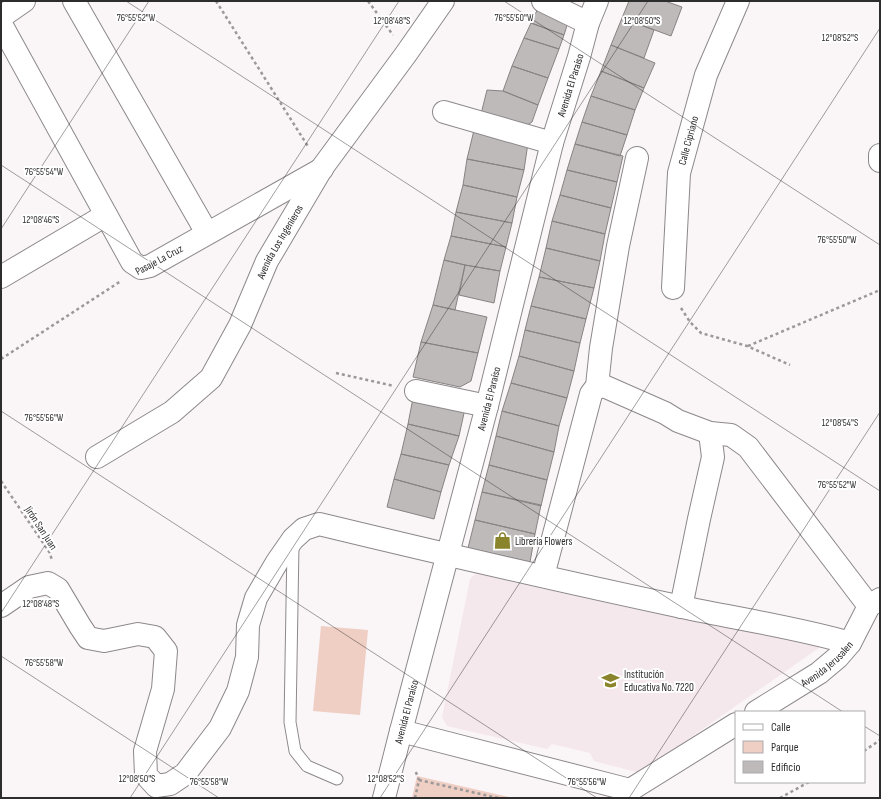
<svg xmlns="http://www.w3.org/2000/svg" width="881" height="799" viewBox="0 0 881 799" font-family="'Sofia Sans Condensed',sans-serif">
	<rect width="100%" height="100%" fill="#faf5f7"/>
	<path fill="#f5e8ed" d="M483,567L826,643L640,773L594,761L590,753L552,744L547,749L447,726L442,717L470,579Z"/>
	<path fill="#efcec4" d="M321,626L368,630L360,715L313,711Z
		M417,776L513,798H412Z"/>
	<path fill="#bfbaba" stroke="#888383" d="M629,1H665L682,7L671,36L622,18Z
		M541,2L569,19L564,35L531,23Z
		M622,18L654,30L644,58L611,45Z
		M531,23L564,35L559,49L524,38Z
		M524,38L559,49L548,78L512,66Z
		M611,45L655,63L644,88L601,71Z
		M512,66L548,78L538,105L503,91Z
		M601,71L644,88L635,110L591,96Z
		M487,90L503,91L538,105L532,122L526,126L481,114Z
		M591,96L635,110L627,135L582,122Z
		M582,122L627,135L620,156L575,144Z
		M475,126L528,143L524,170L467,159Z
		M575,144L623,156L617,182L567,170Z
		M467,159L524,170L517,197L463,185Z
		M567,170L617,182L611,208L560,195Z
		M463,185L517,197L512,223L456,212Z
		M560,195L611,208L605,234L552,221Z
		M456,212L512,223L506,247L451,236Z
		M552,221L605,234L600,261L546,248Z
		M451,236L506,247L500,271L465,265L444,260Z
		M546,248L600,261L594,288L539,277Z
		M444,260L465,265L455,310L433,305Z
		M465,265L500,271L494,303L459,295Z
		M539,277L594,288L586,319L531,306Z
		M433,305L487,317L478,353L421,342Z
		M531,306L586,319L580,343L525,330Z
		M525,330L580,343L574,371L519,356Z
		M421,342L478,353L471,381L460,387L413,377Z
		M519,356L574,371L567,398L511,383Z
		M511,383L567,398L559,426L502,411Z
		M414,393L466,404L459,436L408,424Z
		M502,411L559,426L554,452L496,436Z
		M408,424L459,436L449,465L401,454Z
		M496,436L554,452L547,480L489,465Z
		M401,454L449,465L441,492L394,479Z
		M489,465L547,480L541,506L482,492Z
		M394,479L441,492L434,519L387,507Z
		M482,492L541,505L535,534L475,520Z
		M475,520L535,534L530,562L468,548Z"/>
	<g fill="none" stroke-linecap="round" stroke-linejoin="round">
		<defs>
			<path id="lane" d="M293,545L290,722L295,751L307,766L337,779"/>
			<g id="street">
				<path d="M74,1L207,233"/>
				<path d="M543,1L588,23"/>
				<path d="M1,17L24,1"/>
				<path d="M1,24L132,262L141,268L150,266L322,169"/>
				<path d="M444,112L552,143"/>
				<path d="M880,155V161"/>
				<path d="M1,277L106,215"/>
				<path id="s1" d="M673,288L679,173L706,75L738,1"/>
				<path d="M597,386L606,387L665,413L678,421L710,433L731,435L748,447L869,606"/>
				<path d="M416,391L487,406"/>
				<path id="s2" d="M97,457L172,412L211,378L240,325L267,261L322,168L406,54L443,1"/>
				<path d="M543,576L591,394L597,386L601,348L618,246L637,158"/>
				<path d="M1,606L29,587L48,583L58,589L80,626L88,638L104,641L138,634L155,637L166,651L163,689L145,751L146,775L156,786L170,784L185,774L220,728L238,691L247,657L248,625L256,598L277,562L293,539L304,529L319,524C439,553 560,581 682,607C738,619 795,627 850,643"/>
				<path d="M681,607L699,519L713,457L710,433"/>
				<path id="s3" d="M756,712L819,673L838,657L850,643L869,606L880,599"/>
				<path d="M401,731L630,790"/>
				<path d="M629,798L630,790L736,724"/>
			</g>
			<g id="secondary">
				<path id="s4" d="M384,798L401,731L487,406L552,143L579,57L588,23L597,1"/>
			</g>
		</defs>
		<use href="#lane" stroke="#8d898b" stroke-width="13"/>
		<use href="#street" stroke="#8d898b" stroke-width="24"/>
		<use href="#secondary" stroke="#8d898b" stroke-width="24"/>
		<path stroke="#9b9899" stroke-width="2.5" stroke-dasharray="3 3" stroke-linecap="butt" d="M216,1L309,148
			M368,1L393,35
			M681,308L690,322L701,333L747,346L790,365
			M748,346L880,290
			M1,359L121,281
			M336,373L394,386
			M1,481L50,553L52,561
			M864,751L880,740
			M419,780L498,798
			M415,798L419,780L415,770
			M780,798L809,782"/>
		<use href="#lane" stroke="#fff" stroke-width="11"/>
		<use href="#street" stroke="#fff" stroke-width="22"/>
		<use href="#secondary" stroke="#fff" stroke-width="22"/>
	</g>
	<path fill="none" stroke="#2e2d2d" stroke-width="1" stroke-opacity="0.45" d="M126,1L880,491M504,1L880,245M1,165L843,712M1,229L149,1M1,411L597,798M1,613L399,1M1,656L219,798M864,726L880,736M130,798L648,1M380,798L880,28M629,798L880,412M879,798L880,796"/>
	<defs>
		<symbol id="shop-bare" viewBox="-9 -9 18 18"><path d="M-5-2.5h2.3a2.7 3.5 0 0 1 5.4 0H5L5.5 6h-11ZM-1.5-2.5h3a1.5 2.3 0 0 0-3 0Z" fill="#8a842c" stroke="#fff" stroke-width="2.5" paint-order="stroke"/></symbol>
		<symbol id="school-bare" viewBox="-9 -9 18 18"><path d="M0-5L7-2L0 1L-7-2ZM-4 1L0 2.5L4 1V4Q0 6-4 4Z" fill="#8a842c" stroke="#fff" stroke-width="2.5" paint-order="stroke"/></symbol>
	</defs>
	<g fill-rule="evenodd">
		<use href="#shop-bare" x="490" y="528" width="25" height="25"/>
		<use href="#school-bare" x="598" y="668" width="25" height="25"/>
	</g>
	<g text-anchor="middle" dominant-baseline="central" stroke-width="4" stroke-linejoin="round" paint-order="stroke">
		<g font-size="11" fill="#2e2d2d" stroke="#fff">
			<text stroke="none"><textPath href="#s4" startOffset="737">Avenida El Paraíso</textPath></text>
			<text stroke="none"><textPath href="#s1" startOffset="149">Calle Cipriano</textPath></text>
			<text stroke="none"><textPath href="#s2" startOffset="292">Avenida Los Ingenieros</textPath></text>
			<text transform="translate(159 260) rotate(-28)">Pasaje La Cruz</text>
			<text stroke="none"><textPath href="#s4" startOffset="413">Avenida El Paraíso</textPath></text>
			<text transform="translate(41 528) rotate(57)">Jirón San Juan</text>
			<text stroke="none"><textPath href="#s3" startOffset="86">Avenida Jerusalen</textPath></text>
			<text stroke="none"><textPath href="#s4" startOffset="89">Avenida El Paraíso</textPath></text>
		</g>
		<g font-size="11" fill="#2e2d2d" stroke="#fff" text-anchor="start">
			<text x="515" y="541">Librería Flowers</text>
			<text x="624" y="674">Institución<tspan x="624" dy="13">Educativa No. 7220</tspan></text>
		</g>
	</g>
	<g font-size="10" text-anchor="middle" fill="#2e2d2d" stroke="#fff" stroke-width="4" stroke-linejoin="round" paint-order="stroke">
		<text x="136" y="21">76°55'52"W</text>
		<text x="514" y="21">76°55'50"W</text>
		<text x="392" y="24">12°08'48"S</text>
		<text x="642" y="24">12°08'50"S</text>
		<text x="840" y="41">12°08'52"S</text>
		<text x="44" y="175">76°55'54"W</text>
		<text x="41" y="223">12°08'46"S</text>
		<text x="837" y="243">76°55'50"W</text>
		<text x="44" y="421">76°55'56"W</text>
		<text x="840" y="426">12°08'54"S</text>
		<text x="837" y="488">76°55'52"W</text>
		<text x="41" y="607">12°08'48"S</text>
		<text x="44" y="666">76°55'58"W</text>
		<text x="137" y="782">12°08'50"S</text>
		<text x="386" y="782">12°08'52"S</text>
		<text x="209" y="785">76°55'58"W</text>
		<text x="587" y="785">76°55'56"W</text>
	</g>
	<rect width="881" height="799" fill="none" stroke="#2e2d2d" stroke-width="4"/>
	<rect x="735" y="711" width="130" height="72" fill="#ffffff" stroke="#ababab"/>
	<rect x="743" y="724" width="20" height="6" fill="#ffffff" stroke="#ababab"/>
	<text x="771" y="731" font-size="12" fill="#2e2d2d">Calle</text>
	<rect x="743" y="741" width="20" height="12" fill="#efcec4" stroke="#ababab"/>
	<text x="771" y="751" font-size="12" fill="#2e2d2d">Parque</text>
	<rect x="743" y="761" width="20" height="12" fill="#bfbaba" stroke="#ababab"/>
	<text x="771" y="771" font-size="12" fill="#2e2d2d">Edificio</text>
</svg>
